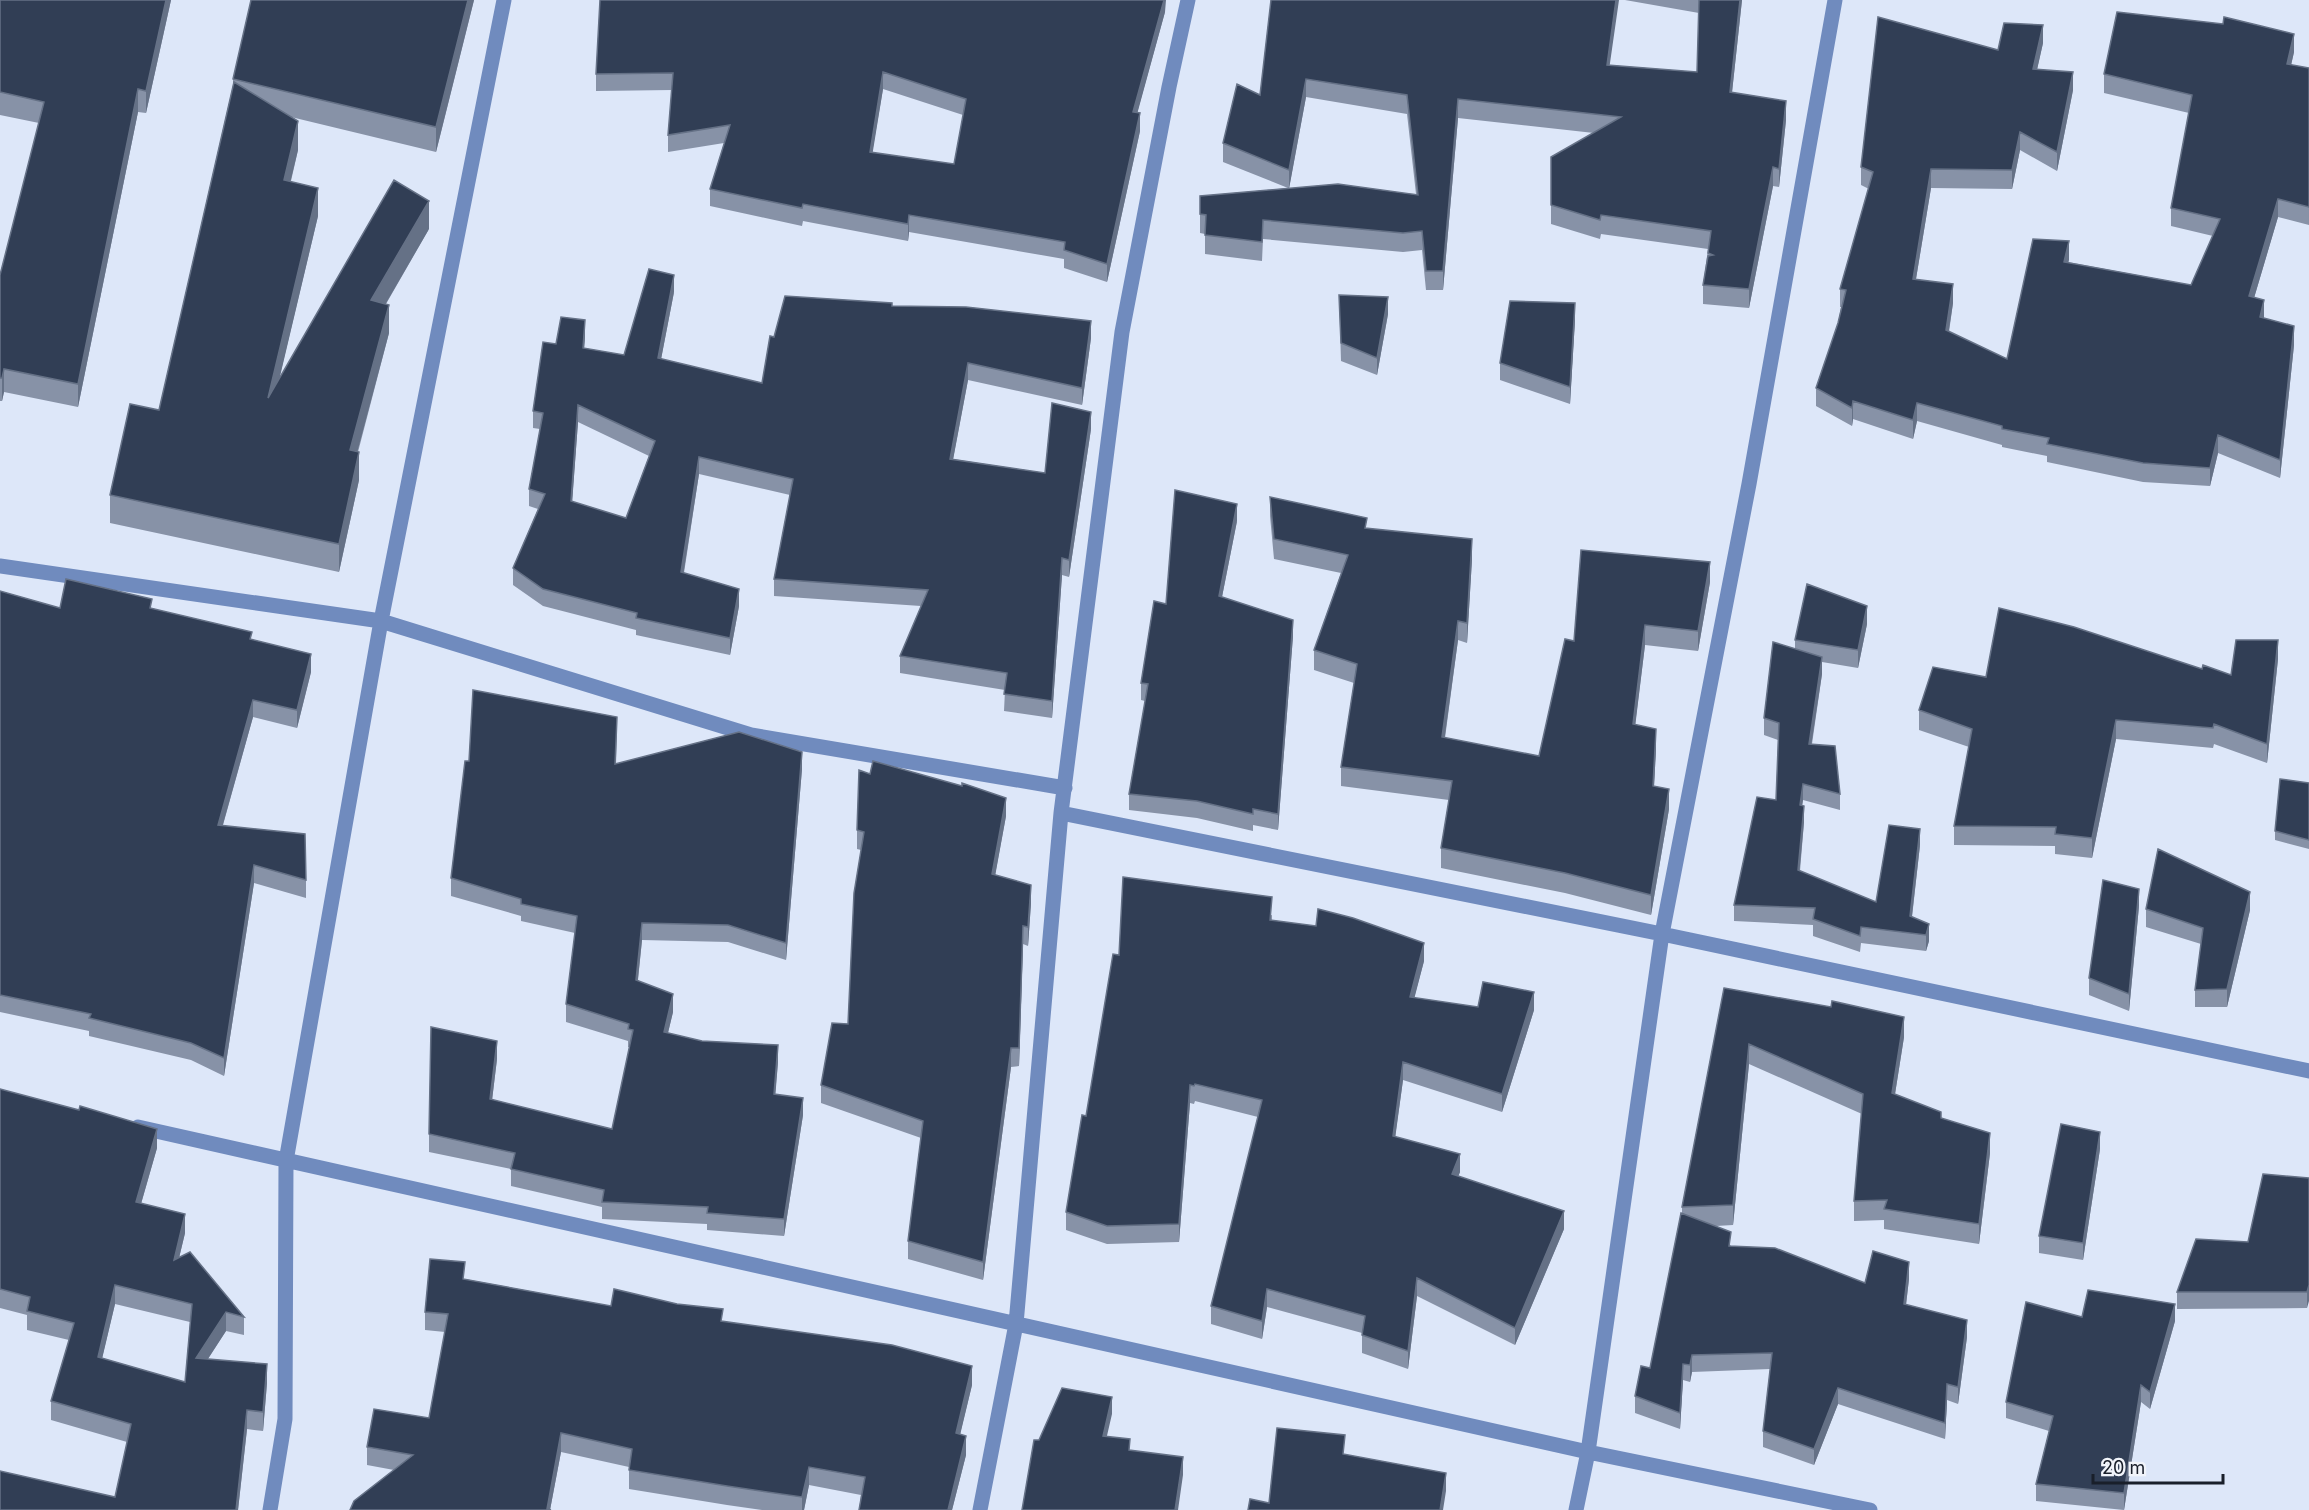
<svg xmlns="http://www.w3.org/2000/svg" width="2309" height="1510" viewBox="0 0 2309 1510" font-family="Inter,sans-serif">
	<rect width="100%" height="100%" fill="#dde7f9"/>
	<g fill="none" stroke-linecap="round" stroke-linejoin="round">
		<path stroke="#708bbe" stroke-width="15" d="M0,566L381,621L751,735L1065,788
			M1061,813L1662,934L2309,1071
			M138,1127L1588,1452L1870,1510
			M270,1510L285,1419L286,1161L381,621L504,0
			M980,1510L1016,1324L1061,813L1122,332L1169,87L1188,0
			M1576,1510L1588,1452L1662,934L1749,484L1835,0"/>
	</g>
	<path fill="#8792a7" fill-rule="evenodd" d="M0,0H171L146,113L138,112L78,407L4,392L2,401H0V275L39,123L0,115Z
		M474,0L436,152L291,117L298,150L291,181L318,216L279,379L429,229L386,304L389,333L358,452L359,480L339,572L110,523V495L159,410L233,85V79Z
		M1271,0L1609,65L1697,72L1699,13L1625,0H1742L1732,92L1786,120L1779,187L1773,186L1749,308L1703,304V285L1708,249L1601,234L1600,239L1551,224V157L1594,133L1458,118L1443,290H1426L1422,250L1403,252L1263,239L1262,261L1205,254V234L1200,233V196L1288,188L1223,162V143L1260,95ZM1306,97L1407,114L1416,194L1289,188Z
		M1165,12L1137,113L1140,131L1107,282L1064,268V259L909,232L908,241L803,221L802,226L710,206V189L724,143L668,152V135L672,90L596,91V74ZM883,89L963,115L954,164L872,153Z
		M2043,43L2037,69L2073,90L2057,171L2020,150L2012,189L1931,188L1916,279L1953,303L1949,332L2007,359L2069,260L2068,262L2191,285L2213,236L2171,226V208L2189,113L2104,93V74L2294,52L2291,65L2309,68V225L2278,217L2254,298L2264,318L2294,345L2280,478L2218,453L2210,486L2143,482L2047,462V456L2002,447V445L1917,421L1913,439L1853,419L1852,426L1816,406V388L1838,323L1841,307H1840V289L1869,189L1861,185V167L1998,50Z
		M674,292L661,359L762,383L774,337L892,306L1091,338L1082,405L968,380L953,459L1045,473L1091,429L1069,577L1062,575L1052,718L1004,711L1005,690L900,673V656L921,606L774,596V579L790,495L699,474L684,573L739,606L730,655L636,635V630L543,606L513,585V568L538,509L529,506V489L540,429L533,428V411L556,344L585,337L584,348L624,355ZM578,422L649,456L626,518L572,502Z
		M1339,295L1388,314L1377,375L1341,361Z
		M1575,320L1570,404L1500,380V363Z
		M1270,497L1367,529L1472,559L1467,643L1458,640L1445,738L1539,756L1574,641L1710,582L1698,651L1645,645L1635,725L1656,749L1654,786L1669,809L1651,915L1565,893L1441,868V848L1449,800L1341,786V767L1354,683L1314,670V650L1341,573L1274,559L1270,516Z
		M1237,521L1222,597L1293,636L1278,830L1253,825V831L1197,818L1129,810V794L1145,701L1141,700V683L1166,604Z
		M0,591L60,608H152L252,640L311,672L297,728L253,717L223,825L306,880V898L254,883L224,1076L191,1060L89,1036V1031L0,1012Z
		M1867,624L1858,668L1822,662V674L1812,744L1840,794V810L1803,800L1802,805L1804,822L1800,871L1876,902L1920,845L1912,917L1929,924V941L1926,951L1861,943L1860,952L1813,936V925L1734,921V905L1776,800L1778,740L1764,735V718L1795,649V640Z
		M2278,659L2267,763L2214,744L2213,748L2116,739L2092,858L2055,854V846L1954,845V826L1969,747L1919,730V710L2202,669L2231,675Z
		M617,735L616,764L802,769L786,960L728,942L642,940L638,980L673,1012L668,1033L778,1062L775,1095L803,1115L784,1236L707,1230V1224L602,1219V1207L511,1186V1169L429,1152V1134L497,1059L492,1100L612,1129L630,1047H628V1041L566,1022V1004L575,933L521,921V916L451,896V878L469,761Z
		M2309,783V849L2275,840V831Z
		M1006,816L995,875L1031,903L1028,946L1023,944L1019,1066L1011,1067L983,1280L908,1259V1241L921,1138L821,1103V1085L848,1024L861,850L857,849V830Z
		M2139,906L2129,1011L2089,995V978Z
		M2146,909L2250,910L2227,1007H2195V990L2201,944L2146,927Z
		M1272,915V920L1424,961L1414,998L1478,1007L1534,1010L1502,1112L1403,1080L1395,1137L1460,1172L1458,1176L1564,1229L1515,1345L1417,1296L1408,1369L1362,1353V1333L1267,1307L1262,1339L1211,1324V1306L1258,1117L1195,1101L1194,1104L1190,1103L1179,1242L1107,1244L1066,1230V1212L1119,955Z
		M1724,988L1904,1037L1895,1094L1941,1118L1990,1153L1979,1244L1884,1229V1220L1854,1221V1201L1862,1114L1749,1064L1733,1225L1716,1226L1731,1246L1865,1283L1909,1279L1906,1305L1967,1337L1958,1404L1947,1400L1945,1439L1838,1404L1814,1465L1763,1447V1431L1770,1369L1692,1372L1690,1382L1683,1380L1680,1429L1635,1413V1396L1650,1368L1682,1213V1207Z
		M0,1089L157,1148L141,1204L185,1233L179,1258L244,1317V1335L226,1331L208,1359L267,1383L263,1431L247,1429L238,1510H0L115,1497L127,1442L51,1420V1401L69,1340L27,1330V1315L0,1308ZM115,1304L190,1322L185,1382L102,1358Z
		M2100,1149L2083,1260L2039,1253V1236Z
		M2309,1178L2307,1308L2177,1309V1292L2248,1242Z
		M465,1279L611,1306L723,1321L972,1385L960,1434L966,1455L952,1510H859L861,1495L809,1485L804,1510H762L727,1505L629,1489V1467L561,1452L550,1510L394,1470L367,1465V1447L429,1418L445,1332L425,1330V1312Z
		M2082,1317L2175,1321L2150,1409L2141,1402L2124,1510L2036,1501V1484L2049,1431L2006,1418V1402Z"/>
	<path fill="#657186" d="M166,0H171L146,113V91Z
		M468,0H474L436,152V127Z
		M1164,0H1166L1165,12L1133,129V112Z
		M1616,0H1619L1607,84V65Z
		M1740,0H1742L1730,111V92Z
		M2043,25V43L2033,88V69Z
		M2294,34V52L2287,83V64Z
		M883,72V89L870,169V152Z
		M2073,72V90L2057,171V152Z
		M1306,79V97L1289,189V170Z
		M138,89V112L78,407V384Z
		M1458,99V118L1443,290V271Z
		M1786,101V120L1779,187V169Z
		M1140,113V131L1107,282V264Z
		M298,121V150L284,208V180Z
		M2020,132V150L2012,189V170Z
		M1773,167V186L1749,308V289Z
		M1931,169V188L1913,297V279Z
		M318,188V216L268,427V398Z
		M2278,199V217L2249,315V296Z
		M429,201V229L371,329V300Z
		M909,215V232L908,241V224Z
		M2069,241V260L2064,280V262Z
		M674,275V292L658,375V358Z
		M1953,284V303L1946,349V330Z
		M1388,297V314L1377,375V358Z
		M2264,300V318L2260,317Z
		M1575,303V320L1570,404V387Z
		M389,305V333L350,479V450Z
		M585,320V337L583,365V348Z
		M1091,321V338L1082,405V388Z
		M2294,326V345L2280,478V460Z
		M968,363V380L950,476V459Z
		M4,369V392L2,401V378Z
		M1853,401V419L1852,426V408Z
		M1917,403V421L1913,439V420Z
		M578,405V422L571,518V501Z
		M1091,412V429L1069,577V560Z
		M2218,435V453L2210,486V468Z
		M359,452V480L339,572V544Z
		M699,457V474L681,589V572Z
		M1237,504V521L1219,612V596Z
		M1472,539V559L1467,643V623Z
		M1062,558V575L1052,718V701Z
		M1710,562V582L1698,651V631Z
		M739,589V606L730,655V638Z
		M1867,606V624L1858,668V650Z
		M1293,620V636L1278,830V814Z
		M1458,621V640L1442,757V737Z
		M1645,625V645L1633,744V724Z
		M2278,640V659L2267,763V744Z
		M311,654V672L297,728V710Z
		M1822,657V674L1809,760V744Z
		M253,700V717L218,842V825Z
		M2116,720V739L2092,858V838Z
		M1656,729V749L1653,806V786Z
		M802,752V769L786,960V943Z
		M1803,784V800L1800,821V805Z
		M1669,789V809L1651,915V895Z
		M1006,798V816L992,893V874Z
		M1804,806V822L1798,887V870Z
		M1920,829V845L1910,933V916Z
		M254,865V883L224,1076V1058Z
		M1031,885V903L1028,946V927Z
		M2139,889V906L2129,1011V994Z
		M2250,892V910L2227,1007V989Z
		M642,923V940L636,997V980Z
		M1929,924V941L1926,951V935Z
		M1023,926V944L1019,1066V1048Z
		M1424,943V961L1410,1015V997Z
		M1534,992V1010L1502,1112V1094Z
		M673,994V1012L664,1049V1032Z
		M1904,1017V1037L1892,1113V1093Z
		M497,1041V1059L490,1117V1099Z
		M1749,1044V1064L1733,1225V1205Z
		M778,1045V1062L774,1112V1094Z
		M1011,1048V1067L983,1280V1262Z
		M1403,1062V1080L1393,1154V1136Z
		M1190,1085V1103L1179,1242V1224Z
		M803,1098V1115L784,1236V1219Z
		M157,1129V1148L136,1221V1202Z
		M2100,1132V1149L2083,1260V1243Z
		M1990,1133V1153L1979,1244V1224Z
		M1460,1154V1172L1452,1192V1174Z
		M1564,1211V1229L1515,1345V1328Z
		M185,1214V1233L174,1279V1260Z
		M1909,1262V1279L1904,1321V1304Z
		M1417,1278V1296L1408,1369V1351Z
		M115,1285V1304L98,1376V1357Z
		M2309,1285V1301L2307,1308V1292Z
		M1267,1289V1307L1262,1339V1321Z
		M2175,1304V1321L2150,1409V1392Z
		M226,1312V1331L196,1377V1358Z
		M1967,1320V1337L1958,1404V1387Z
		M1692,1355V1372L1690,1382V1365Z
		M267,1364V1383L263,1431V1412Z
		M1683,1364V1380L1680,1429V1413Z
		M972,1366V1385L956,1452V1433Z
		M1947,1384V1400L1945,1439V1423Z
		M2141,1385V1402L2124,1510V1493Z
		M1838,1388V1404L1814,1465V1449Z
		M1112,1397V1414L1103,1453V1436Z
		M247,1410V1429L238,1510H236Z
		M561,1433V1452L550,1510H547Z
		M966,1436V1455L952,1510H948Z
		M1183,1457V1475L1178,1510H1175Z
		M809,1467V1485L804,1510H802V1497Z
		M1446,1473V1491L1443,1510H1440Z"/>
	<path fill="#313e55" stroke="#657186" stroke-width="1.5" fill-rule="evenodd" d="M0,0H166L146,91L138,89L78,384L4,369L2,378H0V275L44,102L0,92Z
		M251,0H468L436,127L233,79Z
		M600,0H1164L1133,112L1140,113L1107,264L1064,250L1065,242L909,215L908,224L803,204L802,208L710,189L730,125L668,135L673,73L596,74ZM883,72L966,99L954,164L870,152Z
		M1271,0H1616L1607,65L1697,72L1699,0H1740L1730,92L1786,101L1779,169L1773,167L1749,289L1703,285L1708,256L1713,255L1708,253L1711,231L1601,215L1600,220L1551,205V157L1621,117L1458,99L1443,271H1426L1422,231L1403,233L1263,220L1262,242L1205,235L1206,215L1200,214V196L1338,184L1418,195L1407,95L1306,79L1289,170L1223,143L1237,84L1260,95Z
		M2117,12L2223,24L2224,17L2294,34L2287,64L2309,68V207L2278,199L2249,296L2264,300L2260,317L2294,326L2280,460L2218,435L2210,468L2143,463L2047,444L2049,438L2002,429V426L1917,403L1913,420L1853,401L1852,408L1816,388L1838,323L1846,290L1840,289L1873,172L1861,167L1878,17L1998,50L2004,23L2043,25L2033,69L2073,72L2057,152L2020,132L2012,170L1931,169L1913,279L1953,284L1946,330L2007,359L2033,239L2069,241L2064,262L2191,285L2220,219L2171,208L2192,95L2104,74Z
		M234,82L298,121L284,180L318,188L268,398L394,180L429,201L371,300L389,305L350,450L359,452L339,544L110,495L130,404L159,410Z
		M649,269L674,275L658,358L762,383L770,336L774,337L785,296L892,303V306L966,307L1091,321L1082,388L968,363L950,459L1045,473L1052,403L1091,412L1069,560L1062,558L1052,701L1004,694L1007,673L900,656L928,590L774,579L793,479L699,457L681,572L739,589L730,638L636,618L637,613L543,589L513,568L545,494L529,489L543,413L533,411L543,342L556,344L561,317L585,320L583,348L624,355ZM578,405L655,441L626,518L571,501Z
		M1339,295L1388,297L1377,358L1341,343Z
		M1510,301L1575,303L1570,387L1500,363Z
		M1175,490L1237,504L1219,596L1293,620L1278,814L1253,809V814L1197,801L1129,794L1148,684L1141,683L1154,601L1166,604Z
		M1270,497L1367,518L1365,528L1472,539L1467,623L1458,621L1442,737L1539,756L1565,639L1574,641L1581,550L1710,562L1698,631L1645,625L1633,724L1656,729L1653,786L1669,789L1651,895L1565,873L1441,848L1452,781L1341,767L1357,664L1314,650L1348,555L1274,539Z
		M66,579L152,599L150,608L252,632L250,639L311,654L297,710L253,700L218,825L305,834L306,880L254,865L224,1058L191,1043L89,1018L91,1014L0,995V591L60,608Z
		M1807,584L1867,606L1858,650L1795,640Z
		M1999,608L2074,627L2202,669L2203,665L2231,675L2236,640H2278L2267,744L2214,724L2213,728L2116,720L2092,838L2055,834L2056,827L1954,826L1972,729L1919,710L1933,667L1986,677Z
		M1773,642L1822,657L1809,744L1835,746L1840,794L1803,784L1800,805L1804,806L1798,870L1876,902L1889,825L1920,829L1910,916L1929,924L1926,935L1861,927L1860,936L1813,919L1815,908L1734,905L1757,797L1776,800L1779,723L1764,718Z
		M473,690L617,717L615,764L739,732L802,752L786,943L728,925L642,923L636,980L673,994L664,1032L702,1041L778,1045L774,1094L803,1098L784,1219L707,1213L708,1207L602,1202L604,1190L511,1169L515,1153L429,1134L431,1027L497,1041L490,1099L612,1129L633,1030L628,1029L629,1024L566,1004L577,916L521,904V899L451,878L465,761H469Z
		M873,761L962,786V783L1006,798L992,874L1031,885L1028,927L1023,926L1019,1048H1011L983,1262L908,1241L923,1121L821,1085L832,1023L848,1024L854,893L864,832L857,830L859,770L870,774Z
		M2280,779L2309,783V840L2275,831Z
		M2158,849L2250,892L2227,989L2195,990L2203,928L2146,909Z
		M1123,877L1272,897L1270,920L1316,926L1318,909L1353,918L1424,943L1410,997L1478,1007L1483,982L1534,992L1502,1094L1403,1062L1393,1136L1460,1154L1452,1174L1564,1211L1515,1328L1417,1278L1408,1351L1362,1335L1365,1316L1267,1289L1262,1321L1211,1306L1262,1100L1195,1084L1194,1086L1190,1085L1179,1224L1107,1226L1066,1212L1082,1115L1086,1116L1113,954L1119,955Z
		M2103,880L2139,889L2129,994L2089,978Z
		M1724,988L1831,1007L1832,1001L1904,1017L1892,1093L1941,1112V1118L1990,1133L1979,1224L1884,1209L1887,1200L1854,1201L1863,1094L1749,1044L1733,1205L1682,1207Z
		M0,1089L79,1110L80,1106L157,1129L136,1202L185,1214L174,1260L190,1252L244,1317L226,1312L196,1358L267,1364L263,1412L247,1410L236,1510H0V1471L115,1497L131,1424L51,1401L74,1323L27,1311L30,1297L0,1289ZM115,1285L192,1304L185,1382L98,1357Z
		M2061,1124L2100,1132L2083,1243L2039,1236Z
		M2263,1174L2309,1178V1285L2307,1292H2177L2196,1239L2248,1242Z
		M1681,1213L1731,1232L1729,1246L1775,1248L1865,1283L1873,1251L1909,1262L1904,1304L1967,1320L1958,1387L1947,1384L1945,1423L1838,1388L1814,1449L1763,1431L1772,1353L1692,1355L1690,1365L1683,1364L1680,1413L1635,1396L1641,1366L1650,1368Z
		M430,1259L465,1262L463,1279L611,1306L614,1289L677,1304L723,1309L721,1321L892,1345L972,1366L956,1433L966,1436L948,1510H859L865,1477L809,1467L802,1497L727,1486L629,1470L632,1449L561,1433L547,1509L551,1510H350L354,1501L413,1455L367,1447L374,1409L429,1418L448,1314L425,1312Z
		M2088,1290L2175,1304L2150,1392L2141,1385L2124,1493L2036,1484L2053,1416L2006,1402L2026,1302L2082,1317Z
		M1062,1388L1112,1397L1103,1436L1130,1439L1129,1450L1183,1457L1175,1510H1022L1034,1440H1039Z
		M1277,1428L1345,1435L1343,1454L1446,1473L1440,1510H1248L1250,1499L1269,1503Z"/>
	<path d="M2093 1474v9h130v-9" fill="none" stroke="#191f2a" stroke-width="3"/>
	<text x="2102" y="1474" font-size="18" fill="#191f2a" stroke="#f1f4fa" stroke-width="4.5" paint-order="stroke">20 m</text>
</svg>
